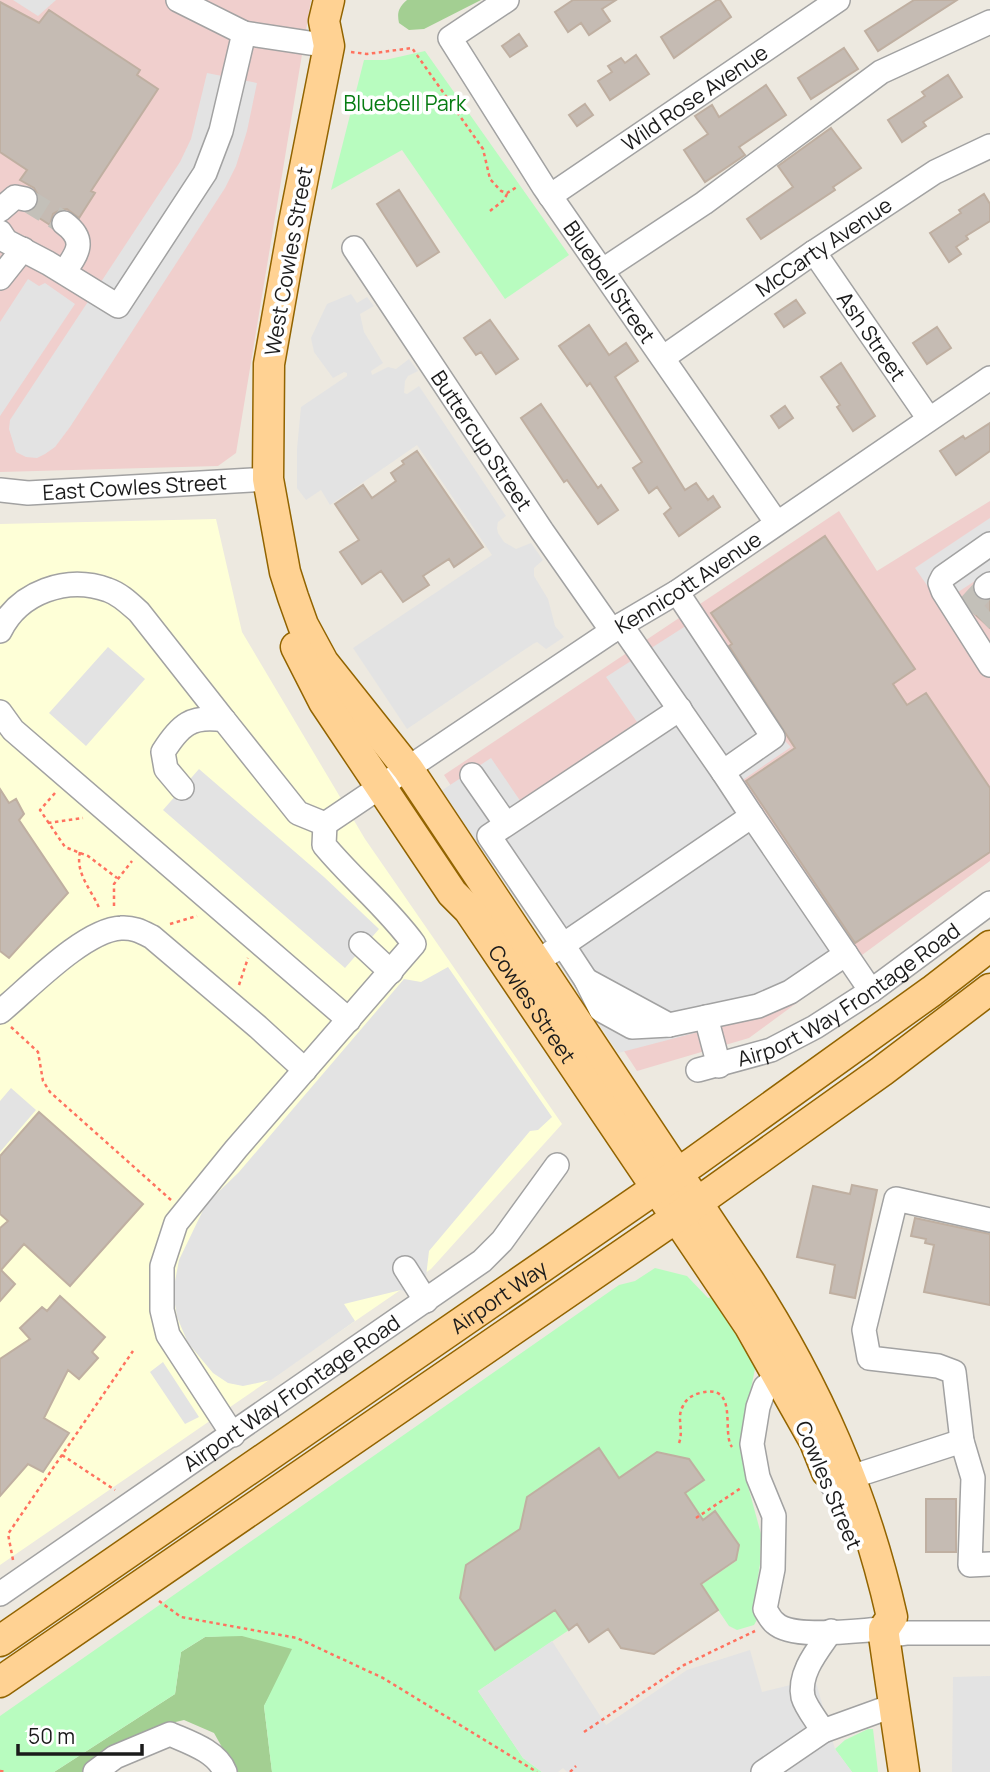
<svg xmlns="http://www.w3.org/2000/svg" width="990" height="1772" viewBox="0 0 990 1772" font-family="Manrope,sans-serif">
	<rect width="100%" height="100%" fill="#ede9e0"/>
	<path fill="#f0cfcd" d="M0,0H311L236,453L218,466L0,472Z
		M990,501V861L749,1038L637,1071L444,775L839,511L877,571Z"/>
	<path fill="#feffd7" d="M216,519L242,632L365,839L562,1124L431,1269L0,1565V524Z"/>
	<path fill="#a3cf92" d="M407,0H481L424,29L409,30L399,23C397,13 398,8 407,0Z
		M344,1564L264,1706L272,1772H236L214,1733L184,1720L159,1726L109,1749L82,1772H54L175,1694L181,1652L205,1637L242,1635Z"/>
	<path fill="#b8fcbf" d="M425,51L569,255L505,299L402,150L331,190L364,60H385Z
		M655,1268L687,1276L708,1298L715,1296L756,1364L744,1423L745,1475L761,1534L760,1564L755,1596L758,1618L754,1625L737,1630L729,1626L701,1585L736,1561L739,1546L715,1511L694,1526L685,1493L704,1480L689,1459L657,1452L619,1478L598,1448L527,1497L520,1529L466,1566L460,1598L495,1650L555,1610L569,1630L478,1691L523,1758L542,1772H272L264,1706L292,1649L242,1636L205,1637L181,1652L175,1694L54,1772H0V1716L619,1285L635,1281Z
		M868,1729H873L878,1772H852L835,1749L845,1740Z"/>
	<path fill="#e3e3e3" d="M13,0H56L38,16Z
		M207,73L257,83L247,131L236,166L225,188L70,427L55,447L45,454L37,458L26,457L16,452L9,429L10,420L180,162L191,139Z
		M28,279L39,286L45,283L75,304L0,416V322Z
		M351,294L357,303L367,297L374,306L360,314L364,332L383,363L371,371L372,375L388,367L396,369L409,359L418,371L408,376L405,381L404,393L407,394L419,386L506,516L498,522L497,528L498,533L504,542L516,549L531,543L543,560L534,568V576L548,599L555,626L564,637L546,649L537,642L533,644L407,729L353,648L492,555L417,445L330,505L321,490L306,500L297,488V449L301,407L347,376V373L344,372L333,378L314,352L311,338L327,304Z
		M990,518V571L940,604L915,568Z
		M706,613L727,644L720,650L777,733L791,747L731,788L849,963L752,1018L618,1053L542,936L441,791L491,758L521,802L637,722L606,677Z
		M108,647L145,679L86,746L49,713Z
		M199,769L324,877L379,929L345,968L163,810Z
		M448,967L552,1117L538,1130L530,1131L429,1251L426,1277L406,1292L401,1290L344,1304L355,1321L271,1380L243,1386L228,1383L213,1373L188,1343L177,1317L173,1292L179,1260L206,1204L239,1172L404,979L421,982Z
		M11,1088L36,1110L0,1152V1101Z
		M163,1362L199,1417L185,1424L150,1372Z
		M552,1641L606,1725L687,1670L750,1650L762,1692L815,1679L835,1749L852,1772H567L563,1768L558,1772H542L523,1758L478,1691Z
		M990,1676V1772H952L953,1677Z"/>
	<path fill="#c5bbb3" stroke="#bfafa1" stroke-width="2" d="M573,0H616L602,9L610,21L589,35L581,23L568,32L555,12Z
		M717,0H720L731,17L674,58L661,37Z
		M914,0H957L878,51L865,31Z
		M0,2L39,23L49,10L140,70L137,75L158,89L91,191L95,193L79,218L67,209L60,210L53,214L50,225L30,212L38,202V195L34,188L20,180L27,170L0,152Z
		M519,34L527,46L510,57L502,46Z
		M844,48L858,69L811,99L798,78Z
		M636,55L649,74L610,100L598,81L612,72L608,66L621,58L625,63Z
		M948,75L962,97L923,122L926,126L902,142L888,120L925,96L922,92Z
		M766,85L786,115L739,147L745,155L705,182L684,150L708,134L695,116L712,105L719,117Z
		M585,104L593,115L577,126L569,115Z
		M831,128L861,168L833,187L835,190L761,239L747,219L793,187L778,166Z
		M399,190L439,252L417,266L377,204Z
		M984,194L990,204V221L966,236L968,239L956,247L961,254L949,262L930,233L961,213L959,210Z
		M796,300L805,313L784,327L775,314Z
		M490,320L518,359L496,374L481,352L476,355L464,338Z
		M589,325L609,355L626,343L638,361L615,377L685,490L696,483L708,500L713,496L720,507L679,536L664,514L671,508L657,487L649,493L633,468L642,462L590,383L587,386L559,346Z
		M937,327L951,348L927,364L913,343Z
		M841,363L875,416L853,431L837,407L840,405L821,377Z
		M541,404L598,488L601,485L618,510L598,524L567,480L564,482L521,418Z
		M785,406L793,418L779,428L771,416Z
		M990,423V451L956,475L940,451L963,436L965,439Z
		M417,451L483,547L454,567L449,559L423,576L429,585L403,602L381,571L362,584L340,552L359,540L335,504L363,485L372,498L396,481L391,473L404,464L402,461Z
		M825,536L915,669L893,684L907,705L926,693L990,788V852L855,943L746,781L795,748L729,646L732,644L711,613Z
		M975,595L981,600H990V628L975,614L968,604Z
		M0,789L9,803L16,799L24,814L19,820L68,893L9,958L0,951Z
		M39,1112L143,1204L70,1286L24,1244L1,1270L15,1284L0,1301V1228L8,1221L0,1214V1156Z
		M852,1185L877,1190L855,1298L830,1293L835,1265L797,1257L813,1186L850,1194Z
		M915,1218L990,1234V1305L924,1292L934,1245L925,1243L926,1239L911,1236Z
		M60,1296L105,1337L92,1352L98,1358L79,1379L68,1370L44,1418L69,1433L43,1472L28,1464L0,1496V1359L30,1339L20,1328L42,1307L47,1311Z
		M599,1448L619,1478L657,1452L689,1459L704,1480L685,1493L703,1520L715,1511L739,1545L736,1560L701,1584L718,1610L654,1654L621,1648L608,1629L589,1642L577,1624L569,1630L555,1610L495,1650L460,1598L466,1565L520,1529L527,1497Z
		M926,1499H956V1552H926Z"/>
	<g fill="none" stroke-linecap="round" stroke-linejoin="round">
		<path stroke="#c3c0b9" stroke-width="23" stroke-dasharray="23 11" stroke-linecap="butt" d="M25,199L64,223
			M967,608L986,587
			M981,620L990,612"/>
		<defs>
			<g id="minor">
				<path d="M178,0L244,33L329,46"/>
				<path id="s1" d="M507,0L450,38L544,187L776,522"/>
				<path id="s2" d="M550,196L838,0"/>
				<path d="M0,210L15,197L25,199"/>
				<path d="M0,232L6,241L48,263L118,306L205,173L221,131L244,33"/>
				<path id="s3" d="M354,248L542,531L612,631"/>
				<path id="s4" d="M814,252L929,419"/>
				<path d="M603,270L704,203L881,72L990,22"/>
				<path d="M64,272C78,253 87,240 64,223"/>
				<path d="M0,278L23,249"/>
				<path id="s5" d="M664,357L814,252L935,172L990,146"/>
				<path id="s6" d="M0,490L28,493L268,479"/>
				<path d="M990,544L943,577L940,583L943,591L990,665"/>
				<path d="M986,587L990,584"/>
				<path d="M621,625L723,772L773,737L677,592"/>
				<path d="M0,631C19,592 67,575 108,590C120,594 130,604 139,612L224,720"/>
				<path d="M680,709L489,836L563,945L752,816L723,772"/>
				<path d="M0,712L13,730L349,1020"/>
				<path d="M472,775L506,824"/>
				<path d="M182,788L166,769L163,752C180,725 191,715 224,720L298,813L325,824"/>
				<path d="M752,816L871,991"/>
				<path id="s7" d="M325,824L621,625L677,592L990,378"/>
				<path d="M361,944L391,972"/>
				<path d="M550,953L563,945L586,980L601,1010L632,1027L669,1025L758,1006L790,992L846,954"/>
				<path d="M586,980L669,1025"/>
				<path d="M0,1012C29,988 84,930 121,928C133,927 142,932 152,937L258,1027L305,1070"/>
				<path d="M706,1017L719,1066"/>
				<path id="s8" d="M698,1070L771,1050L815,1027L871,991L990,903"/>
				<path d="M990,1220L896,1199L864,1330L869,1358L938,1366L954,1372L962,1441L973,1478L970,1565L990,1564"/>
				<path d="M405,1268L426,1301"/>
				<path d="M779,1376L765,1387L758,1407L752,1444L758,1477L774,1516L773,1569L765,1609C768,1614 771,1620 775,1623C793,1640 859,1630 884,1629"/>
				<path d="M233,1435L168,1335L162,1310V1266L176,1223L236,1149L414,944C388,908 353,880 324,845L325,824"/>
				<path d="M832,1485L851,1477L962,1441"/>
				<path id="s9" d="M0,1594L482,1261L502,1241L557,1165"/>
				<path d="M884,1636L906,1633H990"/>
				<path d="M823,1731C818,1722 806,1708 803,1697C798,1673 818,1650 831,1631"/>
				<path d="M95,1772L115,1757L170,1734C188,1742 217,1751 225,1772"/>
				<path d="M763,1772L823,1731L895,1705"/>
			</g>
			<g id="major">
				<path d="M329,0L324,21L329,46L294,223L269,364L268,479L285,572L293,597L303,625L323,662L408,769L749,1281C817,1387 864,1493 892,1617L884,1629V1636L904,1772"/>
				<path id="s10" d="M296,647L324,702L452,893L469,910L749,1325L815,1442L827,1472"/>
				<path id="s11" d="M0,1641L694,1162L932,991L990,946"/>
				<path d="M0,1682L677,1217L882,1071L990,989"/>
			</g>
		</defs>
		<use href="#minor" stroke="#a2a2a2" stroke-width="26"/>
		<use href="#major" stroke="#926400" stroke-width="33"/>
		<path stroke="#ff725f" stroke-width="2.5" stroke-dasharray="3.5 3.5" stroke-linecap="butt" d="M351,52L367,54L412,48L483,149L490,179L501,191L507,193L517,187
			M490,211L504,200L507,194
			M55,793L40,810L65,847L88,856L117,878
			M48,823L83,818
			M80,852C75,874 92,890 100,910
			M114,906V884L132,861
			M170,924L197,916
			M239,985L248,958
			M11,1027L38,1052L43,1081L50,1092L171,1200
			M679,1443C684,1430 676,1418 683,1406C686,1399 692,1395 700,1393C740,1382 721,1433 732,1447
			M62,1455L115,1490
			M696,1518L741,1488
			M13,1560L8,1534L133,1351
			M159,1601L181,1617L297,1638L383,1678L537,1772
			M584,1732L684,1665L755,1631
			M0,1771L6,1772
			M570,1772L576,1766"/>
		<use href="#minor" stroke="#fff" stroke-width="23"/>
		<use href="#major" stroke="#ffd293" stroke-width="30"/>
	</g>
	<g text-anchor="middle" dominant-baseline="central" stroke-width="7" stroke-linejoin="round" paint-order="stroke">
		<g font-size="21" fill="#1b1b1b" stroke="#fff">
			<text stroke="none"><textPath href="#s2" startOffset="175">Wild Rose Avenue</textPath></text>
			<text stroke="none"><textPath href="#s5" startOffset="194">McCarty Avenue</textPath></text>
			<text transform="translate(288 261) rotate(-80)">West Cowles Street</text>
			<text stroke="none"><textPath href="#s1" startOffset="360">Bluebell Street</textPath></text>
			<text stroke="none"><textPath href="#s4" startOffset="102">Ash Street</textPath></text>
			<text stroke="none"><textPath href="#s3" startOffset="231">Buttercup Street</textPath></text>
			<text stroke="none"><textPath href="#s6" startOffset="135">East Cowles Street</textPath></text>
			<text stroke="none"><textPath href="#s7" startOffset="436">Kennicott Avenue</textPath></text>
			<text stroke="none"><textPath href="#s8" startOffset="170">Airport Way Frontage Road</textPath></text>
			<text stroke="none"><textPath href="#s10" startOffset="429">Cowles Street</textPath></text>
			<text stroke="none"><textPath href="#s11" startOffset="606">Airport Way</textPath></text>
			<text stroke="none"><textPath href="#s9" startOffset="354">Airport Way Frontage Road</textPath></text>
			<text transform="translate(829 1485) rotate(67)">Cowles Street</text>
		</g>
		<g font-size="21" fill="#067c12" stroke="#fff">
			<text x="405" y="103">Bluebell Park</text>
		</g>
	</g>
	<path d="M18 1744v10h124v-10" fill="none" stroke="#1b1b1b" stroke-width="3.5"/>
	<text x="28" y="1744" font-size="21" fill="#1b1b1b" stroke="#ffffff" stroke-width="5" paint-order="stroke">50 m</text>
</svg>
